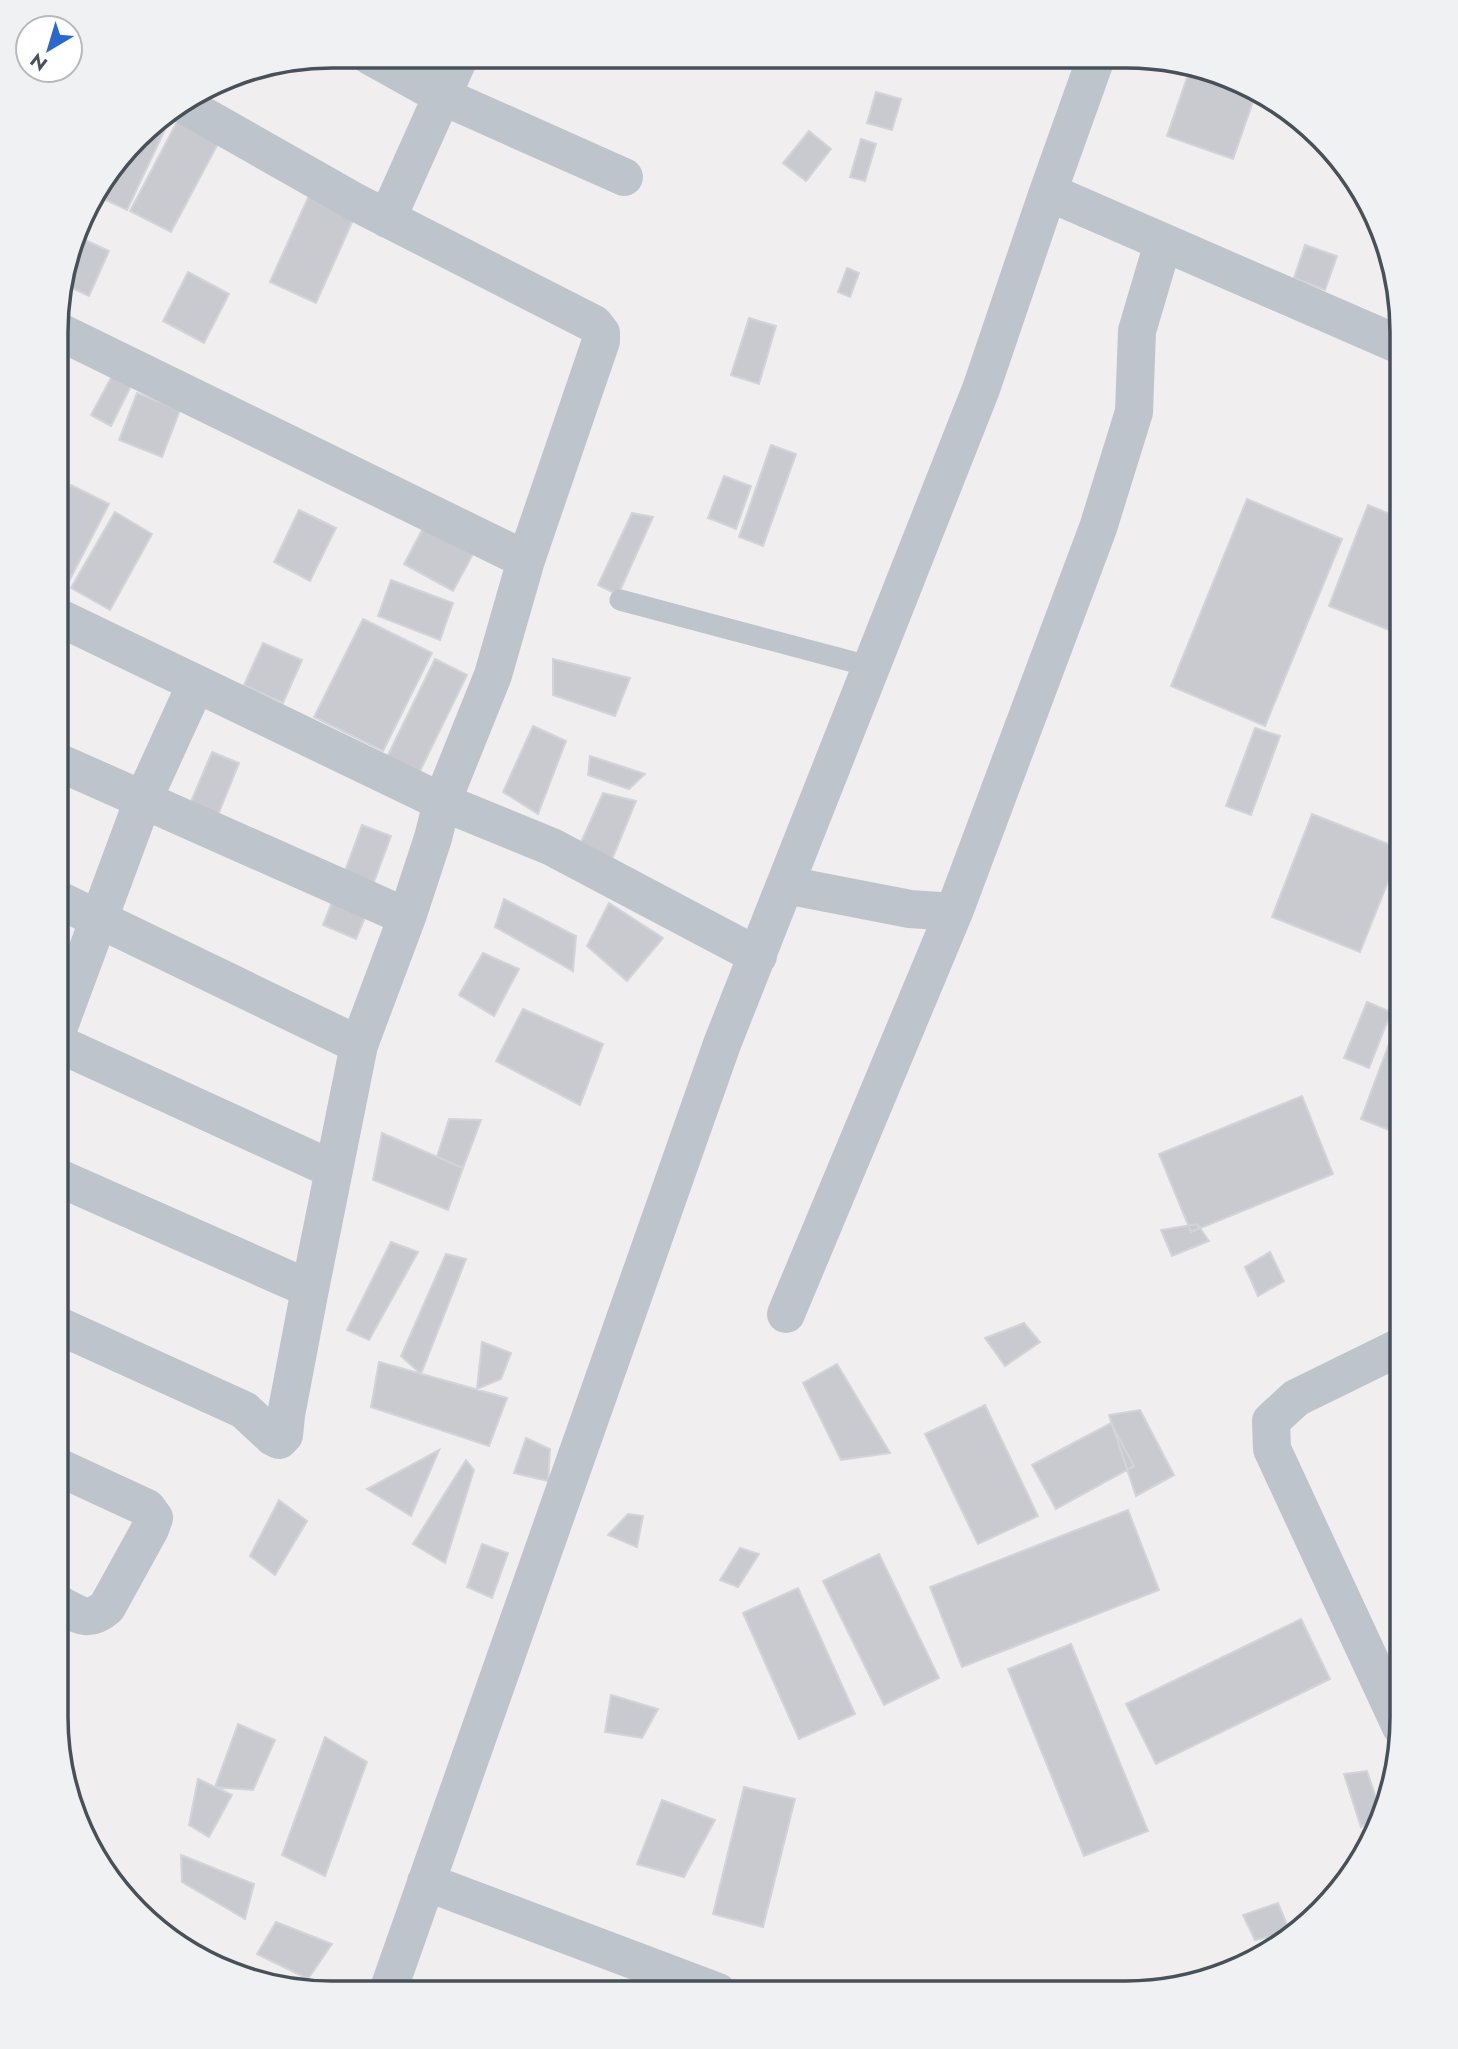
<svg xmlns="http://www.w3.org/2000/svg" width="1458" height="2049" viewBox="0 0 1458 2049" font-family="Jost,sans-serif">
	<rect width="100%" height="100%" fill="#f0eeee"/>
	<path fill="#c9cad0" stroke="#d3d4d9" stroke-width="2" d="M1190,69L1256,93L1233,159L1167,136Z
		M876,92L901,99L892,130L867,123Z
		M162,118L169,121L127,210L93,194L151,124Z
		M179,118L220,140L171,232L130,211Z
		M809,131L831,149L806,181L783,163Z
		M861,139L876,144L865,181L850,177Z
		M311,191L357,211L316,303L270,282Z
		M83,239L109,251L89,296L63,284Z
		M1305,245L1337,256L1325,290L1294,278Z
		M847,268L859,273L850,297L838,292Z
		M188,272L229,294L204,343L163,321Z
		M749,318L776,326L759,384L731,375Z
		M113,374L132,384L111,426L91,415Z
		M137,393L180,410L162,457L119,440Z
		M771,445L796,454L763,546L739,537Z
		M58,466L66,470L58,486Z
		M724,476L751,486L736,529L708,518Z
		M71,485L109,504L64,591L58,588V511Z
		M1247,499L1342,539L1265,726L1171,686Z
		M1368,505L1402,519V635L1329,606Z
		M299,510L336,528L310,581L274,562Z
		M115,512L152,534L110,610L71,588Z
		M632,513L653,517L618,595L598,585Z
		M429,517L479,543L453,591L404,564Z
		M391,580L453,603L440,640L378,616Z
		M363,619L432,653L383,751L314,717Z
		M263,643L302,660L283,703L244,685Z
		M435,659L467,675L419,773L387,757Z
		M553,659L630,678L615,716L553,695Z
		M533,726L566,741L538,814L503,792Z
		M1255,728L1280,736L1251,815L1226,806Z
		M212,752L239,763L218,815L190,804Z
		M590,756L645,774L629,789L588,775Z
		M603,793L636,801L606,874L574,858Z
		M1312,814L1401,849L1360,952L1272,917Z
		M362,825L391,836L371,890L342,879Z
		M504,899L576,936L573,971L495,927Z
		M332,902L366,915L356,939L323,925Z
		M609,903L663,938L627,981L587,946Z
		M483,953L519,969L494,1016L459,995Z
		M1367,1002L1391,1012L1369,1068L1344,1058Z
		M523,1009L603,1044L580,1105L496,1061Z
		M1393,1033L1402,1037V1135L1361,1119Z
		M1302,1096L1333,1174L1191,1232L1159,1154Z
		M449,1119L481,1120L463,1168L437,1157Z
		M382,1133L463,1168L448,1210L373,1180Z
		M1197,1224L1209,1241L1172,1256L1161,1230Z
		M391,1242L418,1252L369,1340L347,1330Z
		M1270,1252L1284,1281L1258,1296L1245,1267Z
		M446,1254L466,1259L421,1374L401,1356Z
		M1024,1323L1040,1342L1005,1366L985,1338Z
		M482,1342L511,1353L501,1379L477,1389Z
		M379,1362L507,1398L489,1446L371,1407Z
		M837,1364L890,1453L841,1460L803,1383Z
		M985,1405L1038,1516L978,1544L925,1434Z
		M1140,1410L1174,1475L1136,1496L1109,1415Z
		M1111,1423L1134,1466L1056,1509L1032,1465Z
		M526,1438L550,1449L548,1481L514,1473Z
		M439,1450L411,1516L367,1489Z
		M466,1460L474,1470L445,1563L413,1544Z
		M279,1500L307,1521L275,1575L250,1556Z
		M1128,1510L1159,1590L962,1667L930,1587Z
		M628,1514L643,1516L637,1547L608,1535Z
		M482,1544L508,1553L492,1598L467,1587Z
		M740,1548L759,1554L738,1587L720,1580Z
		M879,1554L939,1678L884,1705L823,1581Z
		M798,1588L855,1714L799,1739L743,1613Z
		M1301,1619L1330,1679L1156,1764L1126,1704Z
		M1071,1644L1148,1831L1084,1856L1008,1669Z
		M611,1695L658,1709L642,1738L605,1732Z
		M238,1724L275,1740L253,1790L215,1787Z
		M325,1737L367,1762L325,1876L282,1855Z
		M1367,1771L1382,1816L1361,1827L1344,1774Z
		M198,1779L232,1795L209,1837L189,1825Z
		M744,1787L795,1799L763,1927L713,1914Z
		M662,1800L715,1820L684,1877L637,1864Z
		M181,1855L254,1884L245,1919L182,1882Z
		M1278,1903L1290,1932L1255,1940L1243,1915Z
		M276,1922L332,1944L308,1979L257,1954Z"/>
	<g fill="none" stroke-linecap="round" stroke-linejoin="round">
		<path stroke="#bec4cc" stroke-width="21" d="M620,600L872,667"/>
		<path stroke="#bec4cc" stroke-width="38" d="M370,56L442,96L387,219
			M460,56L442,96L624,177
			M186,106L357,203L594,324L601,333V341L526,560L493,675L442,802L552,847L758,956
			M1048,192L1402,346
			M58,331L526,560
			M58,762L407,917L433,838L442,802L58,617
			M786,885L910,909L954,912L1098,528L1134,412L1137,331L1163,243
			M57,899L359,1045
			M57,1032L143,800L196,684
			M57,1043L334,1170
			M57,1177L310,1289L359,1045L407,917
			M786,1314L954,912
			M57,1325L244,1410L273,1437L279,1440L284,1435L286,1415L310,1289
			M56,1603C78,1613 86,1625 107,1607L150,1529L154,1518L147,1508L56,1466
			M1401,1727L1272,1449L1271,1421L1296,1398L1402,1346
			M426,1882L718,1992
			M388,1991L722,1044L981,389L1048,192L1096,58"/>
	</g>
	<path d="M0 0H1458V2049H0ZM332 68H1126A264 264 0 0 1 1390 332V1717A264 264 0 0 1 1126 1981H332A264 264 0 0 1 68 1717V332A264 264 0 0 1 332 68Z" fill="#f0f1f2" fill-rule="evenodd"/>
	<path fill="none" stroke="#485059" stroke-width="3.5" d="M332 68H1126A264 264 0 0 1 1390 332V1717A264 264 0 0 1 1126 1981H332A264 264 0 0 1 68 1717V332A264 264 0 0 1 332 68Z"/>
	<g transform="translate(49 49) rotate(218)"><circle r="33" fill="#ffffff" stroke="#b6b9bd" stroke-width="2"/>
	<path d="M0-5L12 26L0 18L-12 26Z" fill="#2b68cd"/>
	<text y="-10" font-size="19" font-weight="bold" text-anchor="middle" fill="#485059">N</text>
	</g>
</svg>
